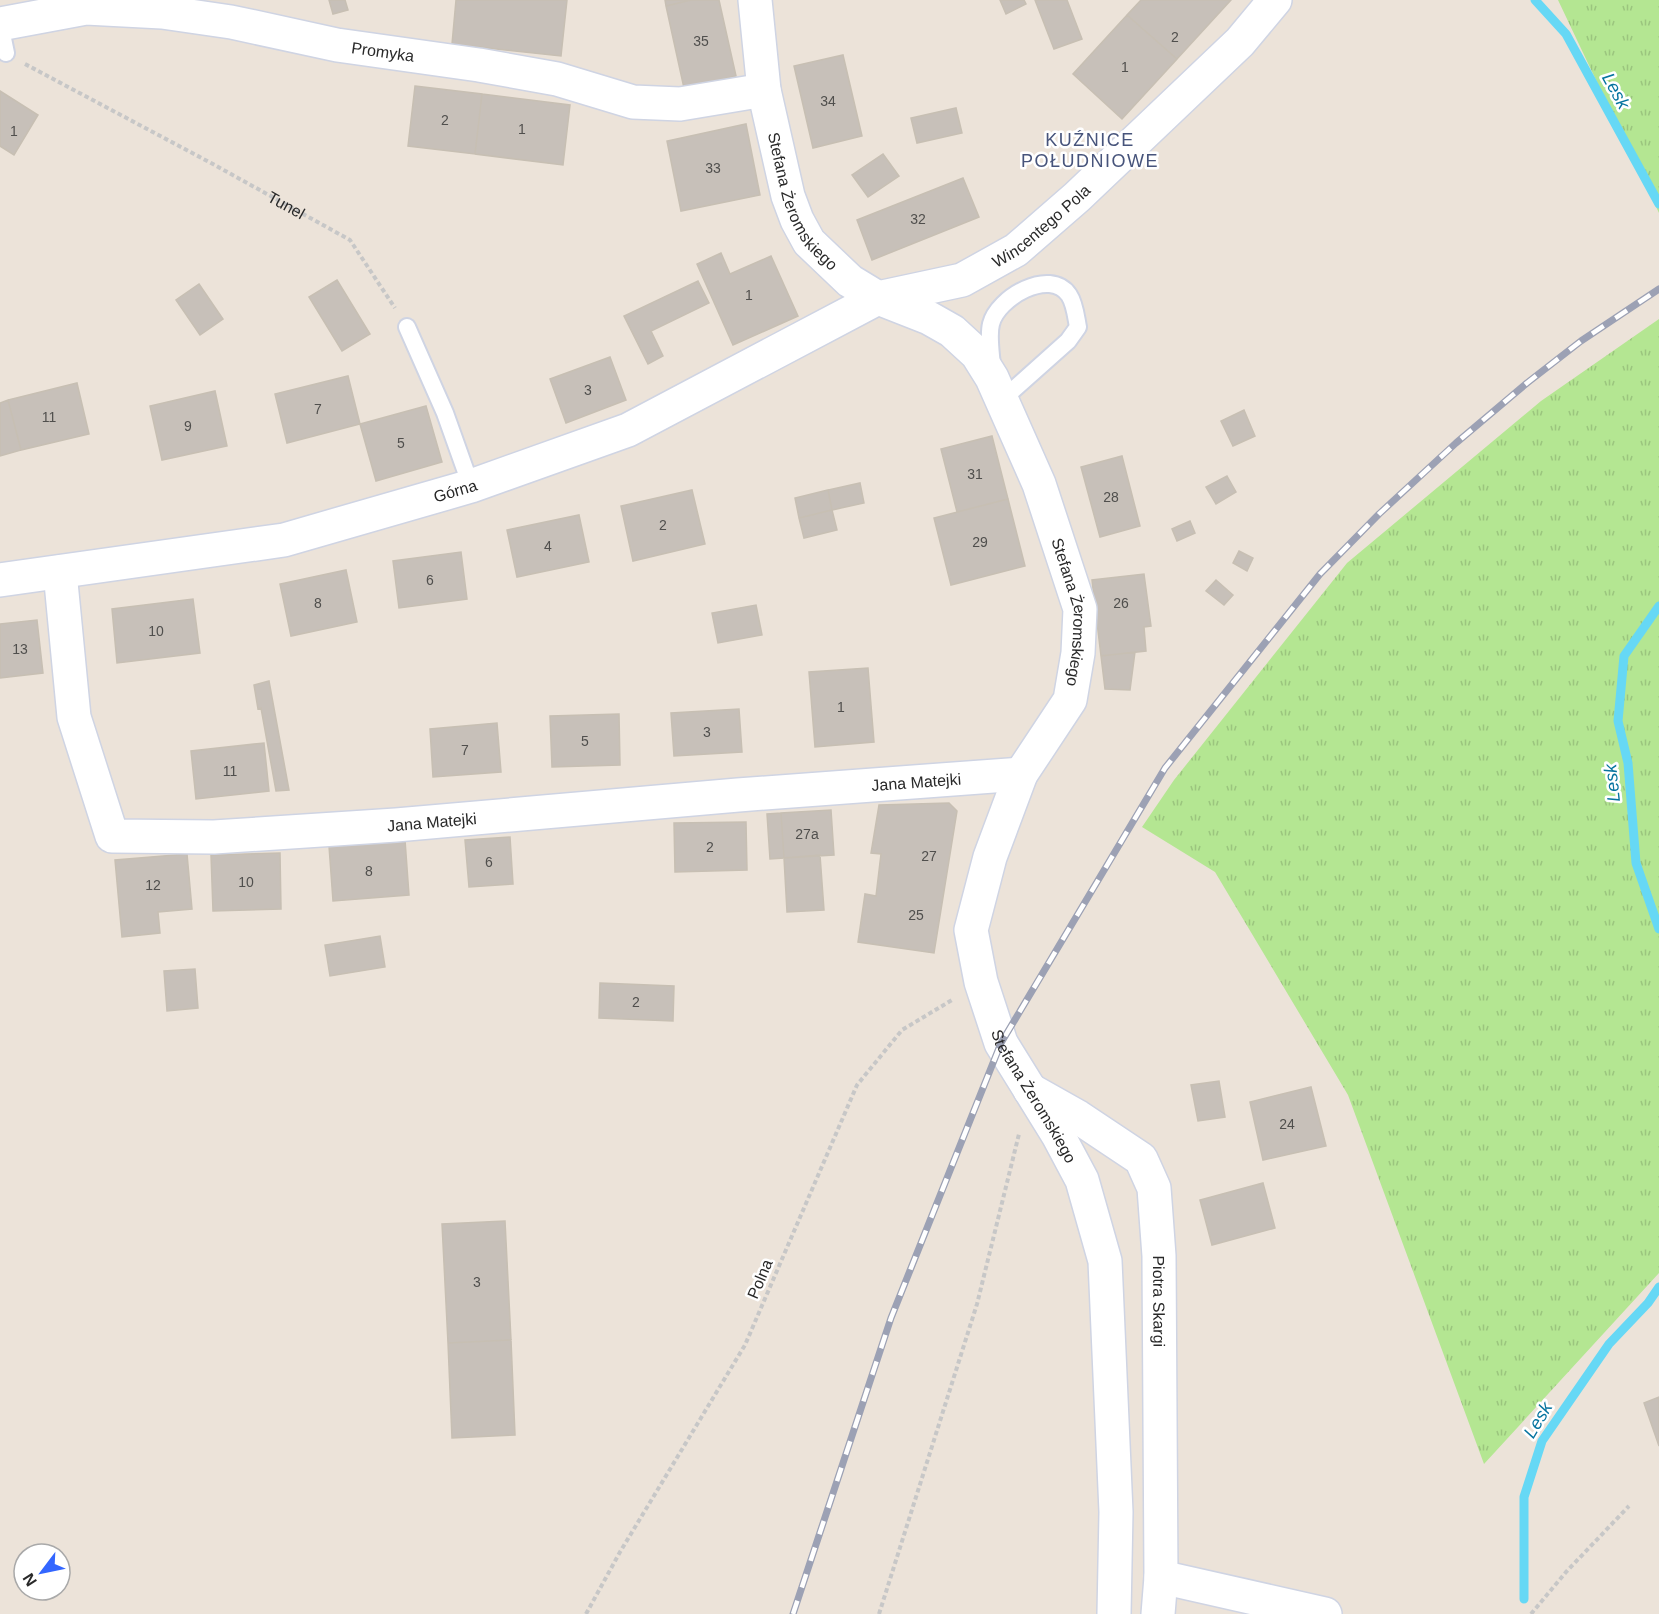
<svg xmlns="http://www.w3.org/2000/svg" width="1659" height="1614" viewBox="0 0 1659 1614" font-family="Arial,sans-serif">
	<defs>
		<pattern id="grass-tufts" width="24" height="20" patternUnits="userSpaceOnUse" patternTransform="scale(1.5)"><rect width="24" height="20" fill="#b4e692"/><path d="M3 7l-1-3M5 7V3M7 7l1-3M15 17l-1-3M17 17v-4M19 17l1-3" fill="none" stroke="#9bc57e"/></pattern>
	</defs>
	<rect width="100%" height="100%" fill="#ece3d9"/>
	<path fill="url(#grass-tufts)" d="M1558,0H1659V213Z
		M1659,319V1273L1484,1464L1348,1095L1215,872L1142,827L1174,780L1347,563L1541,401Z"/>
	<g fill="none" stroke-linecap="round" stroke-linejoin="round">
		<path stroke="#66d8f5" stroke-width="9" d="M1535,0L1566,34L1659,204
			M1659,606L1624,656L1618,721L1628,763L1636,863L1659,929
			M1524,1599V1497L1542,1441L1609,1344L1648,1303L1659,1287"/>
	</g>
	<path fill="#c7c0b9" stroke="#c7bfb3" stroke-width="1.5" d="M329,0H345L348,10L333,14Z
		M456,0H567L561,56L452,44Z
		M665,0H691L666,6Z
		M691,0H719L736,76L684,88L666,6Z
		M1000,0H1024L1026,4L1006,14Z
		M1035,0H1067L1082,39L1054,49Z
		M1141,0H1231L1177,59L1127,15Z
		M1127,15L1177,59L1122,119L1073,74Z
		M843,55L862,136L813,148L794,66Z
		M415,86L482,94L475,154L408,146Z
		M0,91L38,115L14,155L0,146Z
		M482,94L570,105L563,165L475,154Z
		M956,108L962,133L917,143L911,118Z
		M746,124L760,195L681,211L667,141Z
		M883,154L899,176L868,197L852,175Z
		M963,178L979,217L872,260L857,220Z
		M721,253L730,274L771,256L798,316L733,345L697,264Z
		M337,280L370,334L342,351L309,297Z
		M698,281L709,303L651,331L663,356L648,364L624,316Z
		M199,284L223,319L200,335L176,300Z
		M610,357L626,400L566,423L550,379Z
		M348,376L360,424L287,443L275,394Z
		M77,383L89,434L21,450L8,400Z
		M215,391L227,446L162,460L150,406Z
		M8,400L21,450L0,456V403Z
		M426,406L442,462L376,481L360,424Z
		M1244,410L1255,436L1233,446L1221,421Z
		M992,436L1008,499L957,512L941,449Z
		M1122,456L1140,526L1100,537L1081,467Z
		M1227,476L1236,492L1216,504L1206,487Z
		M860,483L864,503L832,510L828,490Z
		M692,490L705,544L633,561L621,506Z
		M828,490L832,510L799,518L795,498Z
		M1008,499L1025,566L951,585L934,518Z
		M832,510L837,530L804,538L799,518Z
		M579,515L589,562L517,577L507,530Z
		M1190,521L1195,533L1177,541L1172,529Z
		M1239,551L1253,558L1247,571L1233,563Z
		M461,552L467,599L399,608L393,561Z
		M346,570L357,622L291,636L280,584Z
		M1144,574L1151,626L1144,627L1146,651L1101,656L1092,580Z
		M1216,580L1233,595L1224,605L1206,591Z
		M193,599L200,653L117,663L112,609Z
		M756,605L762,635L718,643L712,613Z
		M37,620L43,673L0,678V624Z
		M1135,652L1130,690L1105,689L1101,656Z
		M868,668L874,742L815,747L809,672Z
		M269,681L289,790L276,791L261,708L258,709L254,685Z
		M739,709L742,752L674,756L671,713Z
		M619,714L620,765L552,767L550,716Z
		M497,723L501,772L433,777L430,729Z
		M264,743L269,791L196,799L191,751Z
		M949,803L957,811L934,953L858,942L865,894L876,896L881,854L871,853L879,805Z
		M831,810L834,855L784,858L781,813Z
		M781,813L784,858L770,859L767,814Z
		M746,822L747,870L675,872L674,823Z
		M510,837L513,884L469,887L465,840Z
		M405,840L409,895L333,901L329,846Z
		M280,853L281,909L213,911L211,855Z
		M187,854L192,909L158,912L160,933L122,937L115,860Z
		M820,855L824,910L787,912L784,858Z
		M380,936L385,967L330,976L325,945Z
		M195,969L198,1008L167,1011L164,971Z
		M600,983L674,986L673,1021L599,1018Z
		M1219,1081L1225,1117L1198,1121L1191,1085Z
		M1311,1087L1326,1146L1263,1160L1250,1102Z
		M1263,1183L1275,1228L1212,1245L1200,1200Z
		M505,1221L511,1340L448,1343L442,1224Z
		M511,1340L515,1435L452,1438L448,1343Z
		M1659,1397V1446L1644,1403Z"/>
	<g fill="none" stroke-linecap="round" stroke-linejoin="round">
		<defs>
			<path id="service" d="M0,24L6,53
				M407,327L445,413L471,486
				M992,366C991,353 988,336 991,324C997,298 1050,267 1069,295C1075,304 1076,317 1078,327L1068,341L1003,399"/>
			<g id="minor">
				<path id="s2" d="M0,24L86,8L162,12L231,22L337,45L479,65L557,79L633,102L680,104L764,90"/>
				<path id="s3" d="M60,572L74,717L112,836L214,837L396,825L738,795L1021,774"/>
				<path id="s4" d="M0,580L284,540L471,486L628,430L878,298L962,280L1016,250L1077,197L1240,42L1275,0"/>
				<path id="s5" d="M1030,1090L1078,1117L1141,1159L1154,1188L1159,1256L1161,1577L1158,1614"/>
				<path d="M1161,1577L1325,1614"/>
			</g>
			<g id="tertiary">
				<path id="s6" d="M755,0L764,90L788,196L797,220L809,242L850,281L878,298L929,318L952,331L977,354L992,378L1039,484L1080,609L1078,653L1070,700L1021,774L990,857L971,930L981,982L1001,1043L1058,1135L1082,1180L1105,1261L1116,1512L1114,1614"/>
			</g>
		</defs>
		<use href="#service" stroke="#cfd4e3" stroke-width="20"/>
		<use href="#minor" stroke="#cfd4e3" stroke-width="36"/>
		<use href="#tertiary" stroke="#cfd4e3" stroke-width="36"/>
		<g stroke="#c7c7c7" stroke-width="4" stroke-dasharray="4.5 3" stroke-linecap="butt">
			<path id="s1" d="M25,64L211,163L350,240L395,308"/>
			<path d="M586,1614L620,1552L745,1345L857,1085L902,1030L952,1000"/>
			<path d="M879,1614L977,1304L1019,1134"/>
			<path d="M1531,1614L1566,1572L1629,1506"/>
		</g>
		<use href="#service" stroke="#fff" stroke-width="16"/>
		<use href="#minor" stroke="#fff" stroke-width="33"/>
		<use href="#tertiary" stroke="#fff" stroke-width="33"/>
		<defs>
			<path id="rail" d="M793,1614L891,1318L1001,1043L1165,768L1320,574L1379,514L1456,443L1527,383L1581,341L1659,289"/>
		</defs>
		<use href="#rail" stroke="#9ca1b4" stroke-width="7"/>
		<use href="#rail" stroke="#fff" stroke-width="4.5" stroke-dasharray="14" stroke-linecap="butt"/>
	</g>
	<g text-anchor="middle" dominant-baseline="central" stroke-width="5" stroke-linejoin="round" paint-order="stroke">
		<g font-size="14" fill="#504f4d">
			<text x="1175" y="37">2</text>
			<text x="701" y="41">35</text>
			<text x="1125" y="67">1</text>
			<text x="828" y="101">34</text>
			<text x="445" y="120">2</text>
			<text x="522" y="129">1</text>
			<text x="14" y="131">1</text>
			<text x="713" y="168">33</text>
			<text x="918" y="219">32</text>
			<text x="749" y="295">1</text>
			<text x="588" y="390">3</text>
			<text x="318" y="409">7</text>
			<text x="49" y="417">11</text>
			<text x="188" y="426">9</text>
			<text x="401" y="443">5</text>
			<text x="975" y="474">31</text>
			<text x="1111" y="497">28</text>
			<text x="663" y="525">2</text>
			<text x="980" y="542">29</text>
			<text x="548" y="546">4</text>
			<text x="430" y="580">6</text>
			<text x="318" y="603">8</text>
			<text x="1121" y="603">26</text>
			<text x="156" y="631">10</text>
			<text x="20" y="649">13</text>
			<text x="841" y="707">1</text>
			<text x="707" y="732">3</text>
			<text x="585" y="741">5</text>
			<text x="465" y="750">7</text>
			<text x="230" y="771">11</text>
			<text x="807" y="834">27a</text>
			<text x="710" y="847">2</text>
			<text x="929" y="856">27</text>
			<text x="489" y="862">6</text>
			<text x="369" y="871">8</text>
			<text x="246" y="882">10</text>
			<text x="153" y="885">12</text>
			<text x="916" y="915">25</text>
			<text x="636" y="1002">2</text>
			<text x="1287" y="1124">24</text>
			<text x="477" y="1282">3</text>
		</g>
		<g font-size="16" fill="#292929" stroke="#fff">
			<text stroke="none"><textPath href="#s2" startOffset="388">Promyka</textPath></text>
			<text stroke="none"><textPath href="#s6" startOffset="210">Stefana Żeromskiego</textPath></text>
			<text stroke="none"><textPath href="#s1" startOffset="297">Tunel</textPath></text>
			<text stroke="none"><textPath href="#s4" startOffset="1113">Wincentego Pola</textPath></text>
			<text stroke="none"><textPath href="#s4" startOffset="465">Górna</textPath></text>
			<text stroke="none"><textPath href="#s6" startOffset="732">Stefana Żeromskiego</textPath></text>
			<text stroke="none"><textPath href="#s3" startOffset="1077">Jana Matejki</textPath></text>
			<text stroke="none"><textPath href="#s3" startOffset="591">Jana Matejki</textPath></text>
			<text stroke="none"><textPath href="#s6" startOffset="1254">Stefana Żeromskiego</textPath></text>
			<text transform="translate(760 1279) rotate(-67)">Polna</text>
			<text stroke="none"><textPath href="#s5" startOffset="276">Piotra Skargi</textPath></text>
		</g>
		<g font-size="18" font-style="italic" fill="#06749f" stroke="#fff">
			<text transform="translate(1616 91) rotate(61)">Lesk</text>
			<text transform="translate(1612 783) rotate(-96)">Lesk</text>
			<text transform="translate(1538 1420) rotate(-59)">Lesk</text>
		</g>
		<g font-size="18" letter-spacing="1.5" fill="#47547b" stroke="#fff">
			<text x="1090" y="140">KUŹNICE<tspan x="1090" dy="21">POŁUDNIOWE</tspan></text>
		</g>
	</g>
	<g transform="translate(42 1572) rotate(238)"><circle r="28" fill="#ffffff" stroke="#a9a9a9" stroke-width="1.5"/>
	<path d="M0-4.5L10 22L0 15L-10 22Z" fill="#3366ff"/>
	<text y="-9" font-size="16" font-weight="bold" text-anchor="middle" fill="#292929">N</text>
	</g>
</svg>
